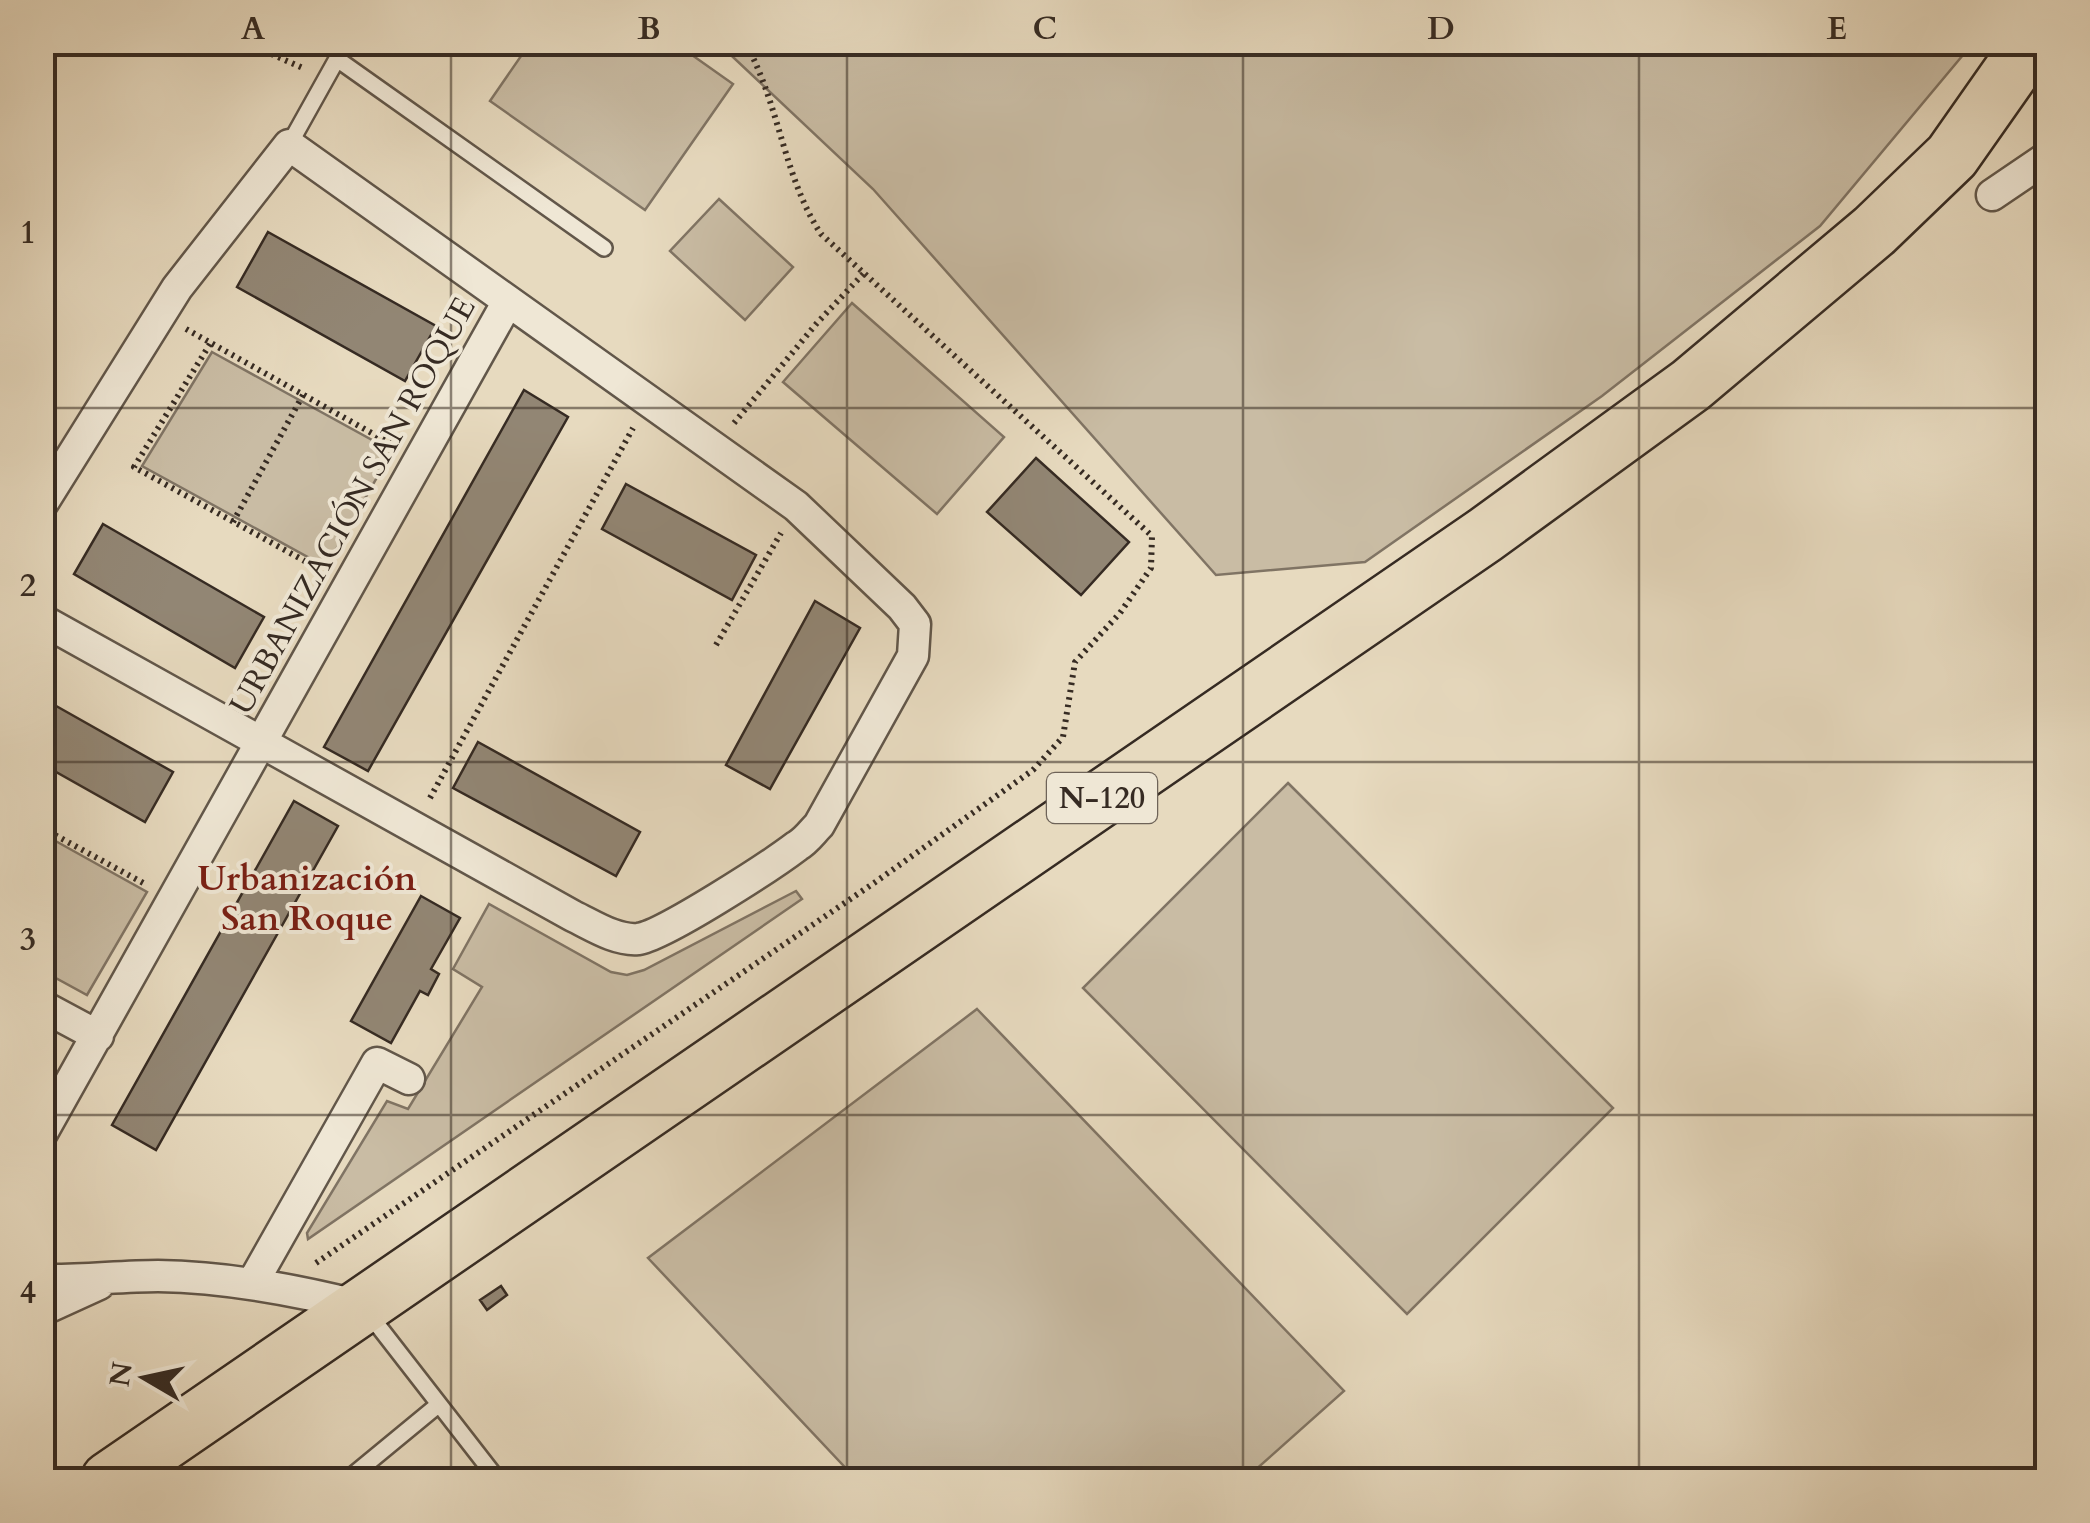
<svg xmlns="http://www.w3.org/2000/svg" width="2090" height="1523" viewBox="0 0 2090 1523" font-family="Cardo,serif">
	<rect width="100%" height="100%" fill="#e7dabf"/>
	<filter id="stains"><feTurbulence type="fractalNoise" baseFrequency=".002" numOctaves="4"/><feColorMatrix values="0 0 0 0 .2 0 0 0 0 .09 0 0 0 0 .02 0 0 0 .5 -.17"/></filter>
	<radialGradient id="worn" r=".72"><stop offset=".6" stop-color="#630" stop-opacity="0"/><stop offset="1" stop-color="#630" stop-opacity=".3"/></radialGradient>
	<path fill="#c9bca4" stroke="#807464" stroke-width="2.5" d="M530,43H675L733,84L645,210L490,101Z
		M718,43H1973L1820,226L1602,396L1365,562L1216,575L873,189Z
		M719,199L793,267L745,320L670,251Z
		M852,303L1004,437L937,514L783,382Z
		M212,352L392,451L326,567L142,466Z
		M1288,783L1613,1108L1407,1314L1083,988Z
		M43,834L147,892L87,995L43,971Z
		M796,891L802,899L308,1239L307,1233L387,1101L408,1109L482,987L453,969L489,904L611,972L627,975L644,970Z
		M977,1009L1344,1391L1244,1480H857L648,1258Z"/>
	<path fill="#928674" stroke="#362b23" stroke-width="2.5" d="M268,232L436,326L405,381L237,287Z
		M524,390L568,417L368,771L324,747Z
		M1036,458L1129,542L1081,595L987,512Z
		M626,484L756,555L732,600L602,529Z
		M103,524L264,617L235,668L74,574Z
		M815,601L860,628L770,789L726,765Z
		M42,698L173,772L145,822L42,764Z
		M478,742L640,832L616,876L453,788Z
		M294,801L338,826L156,1150L112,1125Z
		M421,896L460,918L431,969L439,974L428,995L420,991L391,1043L351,1021Z
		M501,1286L507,1295L487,1310L480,1300Z"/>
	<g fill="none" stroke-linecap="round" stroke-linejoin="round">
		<defs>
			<path id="lane" d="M289,145L337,59L604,248
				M369,1314L498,1480
				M347,1480L438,1405"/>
			<path id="street" d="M1992,195L2048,157
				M42,504L177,288L289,145L796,506L902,607L915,624L913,656L819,825C812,832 806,841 797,846C772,865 663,936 638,939C616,941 592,925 573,916L42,620
				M42,1006L98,1036
				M42,1133L507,303
				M42,1280C81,1281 120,1276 158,1276C228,1277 296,1290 364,1307
				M252,1284L377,1063L409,1079
				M42,1310L99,1284"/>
			<path id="highway" d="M109,1480L1485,535L1691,385L1874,231L1952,156L2032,42"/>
		</defs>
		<use href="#lane" stroke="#62574a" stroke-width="20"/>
		<use href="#street" stroke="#62574a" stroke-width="35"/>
		<use href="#highway" stroke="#362b23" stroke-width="60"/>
		<path stroke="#362b23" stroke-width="6" stroke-dasharray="2.5 5" stroke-linecap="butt" d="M244,42L303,68
			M186,329L393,445
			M210,344L134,467L321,570
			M734,423L817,323L864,273
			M233,522L303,395
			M716,645L781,533
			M430,798L633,428
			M42,828L147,885
			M316,1263L874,883L1033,770L1063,737L1075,662L1120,613L1151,568L1152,536L821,234C783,176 780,105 745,42"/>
		<use href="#lane" stroke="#efe7d5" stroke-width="15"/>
		<use href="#street" stroke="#efe7d5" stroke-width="30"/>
		<use href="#highway" stroke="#e7dabf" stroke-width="55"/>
	</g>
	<path fill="none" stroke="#362b23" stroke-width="2.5" stroke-opacity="0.55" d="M451,42V1480M847,42V1480M1243,42V1480M1639,42V1480M42,408H2048M42,762H2048M42,1115H2048"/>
	<g text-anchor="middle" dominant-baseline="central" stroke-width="8" stroke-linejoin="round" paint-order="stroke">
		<rect fill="#efe7d5" stroke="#6e6358" stroke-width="2.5" x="1047" y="773" width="110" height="50" rx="8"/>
		<g font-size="30" font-weight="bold" fill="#362b23">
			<text x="1102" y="798">N-120</text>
		</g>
		<g font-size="32" fill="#362b23" stroke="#efe7d5">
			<text transform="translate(353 506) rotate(-61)">URBANIZACIÓN SAN ROQUE</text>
		</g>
		<g font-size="35" font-weight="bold" fill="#7a1f14" stroke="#efe7d5">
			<text x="307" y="879">Urbanización<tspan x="307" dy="40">San Roque</tspan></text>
		</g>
	</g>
	<rect width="2090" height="1523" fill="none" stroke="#e7dabf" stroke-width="110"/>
	<g transform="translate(145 1378) rotate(279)" stroke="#efe7d5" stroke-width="8" paint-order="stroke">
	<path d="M0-8L18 38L0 25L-18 38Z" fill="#362b23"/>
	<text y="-15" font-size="28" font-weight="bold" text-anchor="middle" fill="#362b23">N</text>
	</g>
	<rect x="55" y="55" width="1980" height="1413" fill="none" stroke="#362b23" stroke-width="4"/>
	<g font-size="32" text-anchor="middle" font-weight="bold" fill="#362b23">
		<text x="253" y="39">A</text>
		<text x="649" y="39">B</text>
		<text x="1045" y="39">C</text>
		<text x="1441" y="39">D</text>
		<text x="1837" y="39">E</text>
		<text x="28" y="243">1</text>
		<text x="28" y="596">2</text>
		<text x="28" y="950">3</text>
		<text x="28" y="1303">4</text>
	</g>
	<rect width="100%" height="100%" filter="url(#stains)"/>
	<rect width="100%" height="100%" fill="url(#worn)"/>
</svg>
